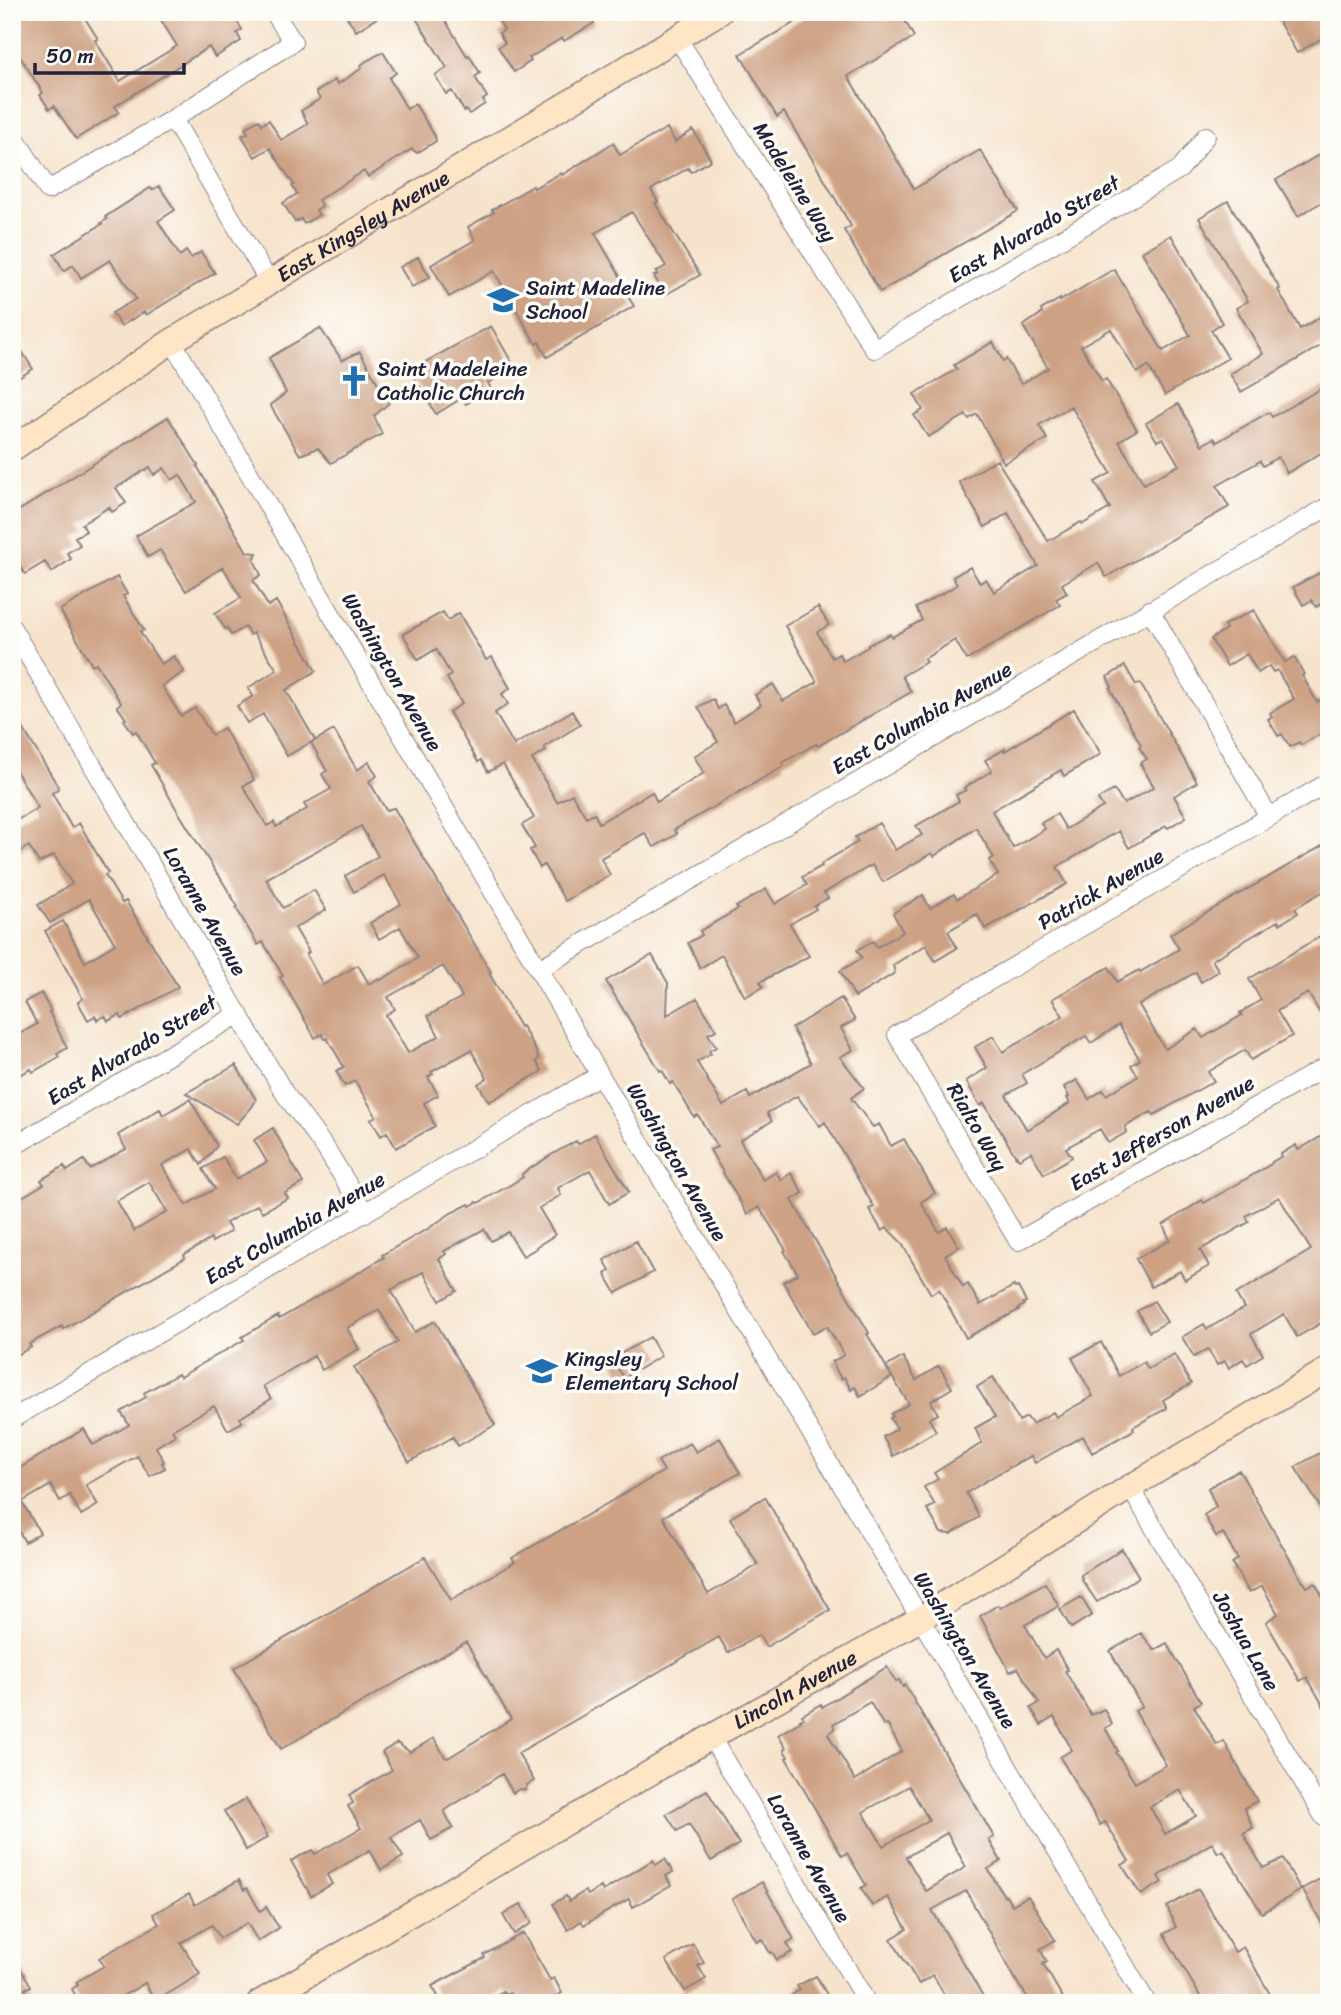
<svg xmlns="http://www.w3.org/2000/svg" width="1341" height="2015" viewBox="0 0 1341 2015" font-family="Sriracha,sans-serif">
	<rect width="100%" height="100%" fill="#fdfcf7"/>
	<filter id="ink" filterUnits="userSpaceOnUse"><feTurbulence type="fractalNoise" baseFrequency=".0143" numOctaves="2"/><feDisplacementMap in="SourceGraphic" scale="14" xChannelSelector="R" yChannelSelector="G"/><feConvolveMatrix kernelMatrix="1 2 1 2 8 2 1 2 1" color-interpolation-filters="sRGB"/></filter>
	<filter id="wash" filterUnits="userSpaceOnUse"><feTurbulence type="fractalNoise" baseFrequency=".00686" numOctaves="4" result="noise"/><feDisplacementMap in="SourceGraphic" scale="28" xChannelSelector="R" yChannelSelector="G"/><feGaussianBlur stdDeviation="1.57" result="paint"/><feColorMatrix in="noise" values="0 0 0 0 0 0 0 0 0 0 0 0 0 0 0 0 0 1.4 0 .05"/><feComposite in="paint" operator="in"/></filter>
	<g filter="url(#wash)">
		<rect width="100%" height="100%" fill="#f6e3cc"/>
		<g id="blocks">
			<path fill="#cda184" fill-rule="evenodd" d="M12,12H81L98,39L95,40L120,81L177,46L156,12H232L242,30L237,33L241,41L215,57L209,47L115,106L119,112L76,139L54,106L49,109L40,95L43,93L12,44Z
				M344,12H386L356,31Z
				M412,12H440L467,56L469,55L480,73L475,77L487,97L483,100L485,104L469,114L466,110L464,111L452,91L446,94L435,75L447,68Z
				M493,12H587L594,23L564,41L562,38L529,58L531,61L514,72L498,47L505,43L499,33L504,30Z
				M813,12H900L914,37L848,76L914,189L980,150L1018,211L880,292L844,230L851,226L821,174L784,112L777,117L740,54Z
				M1273,12H1323L1329,21V34L1297,53Z
				M383,52L396,73L389,78L407,109L415,104L435,136L436,141L417,153L412,149L368,177L364,171L318,200L322,206L316,210L319,215L304,224L301,219L295,222L283,203L297,194L292,186L294,185L270,148L255,157L242,136L248,133L245,128L259,120L262,124L269,120L281,140L308,124L301,111L320,99L316,92L335,80L338,84L362,68L361,65L365,62Z
				M667,128L675,142L693,130L711,160L691,172L688,168L651,190L658,202L655,203L700,275L665,295L654,276L658,274L656,272L666,266L632,212L595,233L628,290L625,292L634,306L547,357L539,342L536,344L494,271L449,297L431,265L475,240L468,227L494,212L492,210L533,186L534,188L561,173L562,175L613,143L620,155Z
				M1329,149V198L1298,216L1276,180Z
				M159,186L175,210L158,221L180,256L186,251L191,258L201,252L215,273L146,315L144,312L121,326L112,313L136,299L110,260L81,278L73,265L64,271L54,254L102,224L101,223L107,219L105,217L150,188L152,190Z
				M1228,201L1280,289L1278,290L1300,329L1329,312V341L1241,392L1230,374L1263,354L1236,308L1248,301L1199,218Z
				M1171,235L1222,323L1211,330L1228,358L1165,395L1148,366L1137,373L1111,329L1081,346L1102,381L1106,379L1137,430L1119,441L1144,484L1179,465L1163,438L1157,441L1146,423L1178,404L1202,445L1214,438L1217,442L1269,412L1272,417L1329,384V448L1287,473L1278,457L1263,466L1260,461L1217,486L1229,507L1106,577L1098,563L1062,584L1067,593L1056,599L1060,605L967,660L955,640L924,659L926,662L902,676L911,692L818,746L816,744L782,763L784,766L674,830L677,834L654,847L645,833L601,858L610,875L565,901L544,865L540,868L530,850L535,848L522,825L534,818L503,764L488,772L481,760L478,762L449,712L462,704L447,678L451,675L436,649L418,660L403,634L443,612L448,620L459,613L486,660L492,657L510,688L502,694L508,704L495,713L514,745L572,711L580,725L544,747L546,751L532,759L557,802L572,794L586,817L594,813L599,823L652,792L657,802L704,773L694,756L718,742L698,707L713,699L718,709L724,705L734,722L761,705L755,695L773,684L783,701L817,682L785,626L818,607L829,625L817,632L832,658L839,654L843,661L868,647V645L890,634L892,637L922,620L916,608L957,585L953,577L970,567L980,583L986,579L994,592L1038,566L1008,513L985,527L959,482L997,460L1048,541L1081,522L1083,524L1110,508L1095,482L1111,473L1071,406L1039,425L1047,439L1004,463L977,414L969,419L966,415L928,437L914,415L923,410L914,394L957,369L954,365L993,342L1003,361L1006,359L1021,384L1048,368L1023,326L1042,313L1041,310L1060,299V301L1114,269L1163,351L1190,335L1142,252Z
				M418,257L430,277L412,287L400,267Z
				M491,326L515,368L488,383L491,389L466,404L462,398L436,414L411,372L425,364V362Z
				M320,328L342,360L360,352L389,403L374,416L382,434L331,463L318,448L300,455L270,405L286,393L269,358Z
				M12,336L33,369L12,382Z
				M168,417L198,465L197,466L247,552L257,553L254,560L261,575L253,580L268,606L276,601L316,671L286,690L315,740L287,756L263,714L247,723L237,706L253,696L248,688L277,670L253,633L250,635L245,627L231,635L227,628L225,629L215,613L241,598L223,567L186,591L160,550L148,557L136,536L196,502L180,475L172,480L164,468L154,475L150,467L116,488L126,503L112,512L109,507L82,524L86,531L75,537L80,545L67,553L71,559L52,572L45,562L25,574L12,556V515Z
				M1323,571L1329,581V600L1316,607L1312,600L1303,605L1293,587Z
				M117,577L127,594L123,596L144,630L140,632L161,664L174,656L184,672L162,686L181,716L195,708L212,735L224,728L254,780L243,786L267,826L274,822L276,827L307,809L304,804L331,789L322,774L327,771L311,743L334,730L357,770L369,762L377,776L369,781L386,810L394,808L491,972L489,973L520,1027L522,1026L535,1049L539,1059L536,1061L542,1071L489,1102L478,1084L487,1078L471,1050L431,1072L433,1074L428,1077L438,1095L424,1103L435,1126L396,1148L387,1132L381,1136L371,1119L376,1116L355,1081L345,1086L336,1071L344,1067L327,1038L325,1039L322,1034L315,1038L280,977L283,976L263,942L258,945L236,908L238,907L218,874H217L177,810L151,765L155,763L136,731L133,733L124,720L126,719L117,706L121,703L96,663L92,665L60,610ZM361,826L378,856L345,876L354,892L384,875L401,904L370,923L379,939L400,927L418,958L379,981L378,979L369,984L358,965L323,985L306,954L309,952L295,928L326,910L314,890L283,908L266,879ZM443,966L462,997L428,1016L439,1036L408,1053L386,1015L395,1009L388,997Z
				M1254,610L1285,662L1294,657L1304,674L1302,675L1317,702L1329,695V729L1301,745L1299,742L1290,747L1282,734L1278,736L1268,719L1272,717L1270,713L1294,699L1277,670L1273,672L1269,666L1258,673L1247,654L1227,666L1211,639L1226,629L1224,625Z
				M1125,666L1136,685L1140,683L1197,782L1174,796L1186,817L1168,828L1166,826L1129,848L1119,831L1057,867L1067,884L985,929L977,914L948,931L957,948L935,961L926,945L893,965L895,973L855,997L840,971L862,958L857,950L873,941L877,947L903,932L893,913L923,895L930,908L954,894L957,899L998,875L989,860L994,858L976,828L934,856L932,853L883,882L872,865L824,893L828,898L814,906L816,909L790,924L809,956L760,982L763,987L745,997L722,955L700,968L688,943L702,935L700,931L738,909L736,907L766,889L775,904L807,885L802,877L822,866L821,864L858,842L855,837L879,823L895,850L922,835L916,826L959,801L956,795L966,790L964,788L992,771L985,760L1005,749V751L1074,709L1101,754L1064,776L1061,770L992,811L1013,848L1045,829L1041,823L1057,814L1066,829L1103,807L1098,799L1114,790L1124,804L1154,787L1140,763L1147,759L1139,747L1141,745L1114,696L1110,688L1112,687L1107,677Z
				M12,710L59,788L52,793L72,828L79,823L108,873L105,875L122,903L126,901L178,987L122,1019L120,1015L108,1021L105,1016L97,1020L95,1016L88,1020L78,1002L83,999L45,931L63,921L85,962L115,944L89,899L50,923L38,905L72,884L54,855L39,863L29,846L12,856V823L38,808L12,764Z
				M1329,842V888L1295,908L1298,913L1280,924L1278,921L1212,960L1219,971L1201,982L1196,972L1139,1005L1165,1049L1197,1029L1203,1038L1242,1015L1240,1013L1261,1000L1249,979L1324,934L1329,942V1028L1308,993L1277,1011L1292,1036L1251,1060L1245,1050L1208,1072L1214,1081L1154,1115L1151,1112L1125,1127L1127,1132L1108,1143L1100,1129L1066,1148L1072,1157L1044,1174L1031,1152L1019,1159L1017,1156L1016,1157L984,1103L980,1106L966,1081L987,1068L975,1047L993,1036L1003,1052L1063,1016L1052,999L1109,967L1117,982L1139,970L1140,972L1179,949L1170,934ZM1119,1025L1140,1060L1131,1065L1138,1076L1106,1095L1103,1090L1089,1099L1077,1080L1064,1087L1069,1097L1067,1098L1070,1103L1027,1130L1006,1095L1027,1083L1022,1074L1086,1036L1091,1043Z
				M652,955L668,983L667,1015L697,998L716,1030L708,1034L716,1047L709,1051L711,1054L697,1062L723,1106L747,1092L750,1098L811,1063L792,1028L841,998L855,1020L841,1028L853,1050L840,1057L864,1088L851,1098L873,1127L879,1124L891,1146L904,1139L935,1193L921,1202L939,1232L947,1227L959,1247L945,1255L963,1287L968,1284L980,1305L1014,1286L1015,1288L1018,1287L1026,1302L1023,1303L1024,1305L1018,1309L1019,1310L966,1338L939,1289L931,1294L901,1242L887,1228L882,1231L869,1209L874,1207L825,1122L820,1126L797,1096L767,1113L772,1121L740,1140L763,1180L776,1172L781,1180L791,1173L803,1193L792,1200L869,1333L867,1334L892,1377L860,1396L855,1387L851,1390L844,1377L841,1379L832,1362L844,1355L827,1326L813,1333L783,1282L798,1274L784,1251L786,1250L759,1207L747,1214L710,1150L717,1147L698,1115L694,1117L673,1082L670,1084L662,1070L660,1071L606,981Z
				M41,993L51,1011L49,1012L67,1048L57,1054L59,1057L33,1072L31,1069L12,1079V1038L37,1024L25,1002Z
				M236,1065L256,1100L252,1107L237,1124L186,1093Z
				M190,1099L217,1146L201,1165L191,1149L162,1165L186,1205L215,1189L203,1169L223,1157L236,1179L267,1162L254,1140L273,1128L303,1183L285,1193L288,1198L262,1212L257,1205L226,1223L231,1231L212,1242L211,1239L184,1255L185,1258L63,1329L62,1326L29,1344L31,1347L12,1358V1203L44,1184L41,1180L64,1166L67,1171L84,1160L90,1169L126,1149L118,1135L160,1109L163,1115ZM149,1182L167,1212L134,1231L117,1201Z
				M1329,1132V1314L1321,1318L1323,1322L1297,1337L1284,1314L1251,1334L1263,1355L1247,1365L1243,1359L1229,1368L1225,1361L1217,1365L1208,1349L1194,1357L1182,1337L1204,1324L1207,1329L1244,1308L1236,1294L1311,1250L1279,1197L1246,1216L1249,1222L1200,1250L1209,1266L1185,1280L1180,1271L1151,1287L1136,1259L1170,1240L1163,1225L1202,1200L1204,1203L1241,1182L1271,1164L1272,1162L1282,1156L1281,1154L1296,1145L1298,1150Z
				M595,1134L629,1192L609,1204L590,1170L558,1188L561,1195L539,1208L555,1235L536,1247L537,1248L523,1256L508,1232L491,1241L484,1229L444,1251L446,1254L439,1259L457,1291L440,1301L423,1272L391,1290L415,1332L435,1321L495,1425L458,1446L453,1437L409,1462L354,1367L398,1342L379,1310L347,1328L359,1349L322,1370L314,1356L263,1386L271,1399L240,1418L242,1422L228,1430L214,1406L172,1430L175,1435L156,1447L164,1462L162,1463L165,1468L150,1476L137,1456L86,1485L98,1505L81,1515L70,1495L60,1501L51,1485L22,1502L40,1533L25,1542L12,1520V1473L84,1429L93,1445L129,1425L121,1412L146,1397L144,1393L178,1374L180,1377L212,1358L244,1340L242,1337L278,1316L279,1319L353,1276L384,1257L382,1255L429,1228L451,1213L469,1204L470,1206L477,1202L478,1203L512,1184L523,1177L522,1174L551,1155L576,1141L578,1144Z
				M636,1241L653,1272L616,1293L605,1274L610,1270L604,1260Z
				M1154,1301L1167,1322L1149,1332L1137,1311Z
				M650,1337L661,1356L624,1378L612,1359Z
				M1101,1342L1119,1376L1144,1362L1148,1369L1174,1354L1191,1384L1163,1400L1167,1408L1133,1427L1134,1430L1092,1453L1083,1436L1035,1463L1031,1456L999,1473L966,1493L979,1517L951,1534L941,1533L927,1509L935,1505L924,1487L938,1479L934,1473L982,1443L975,1428L995,1417L977,1387L993,1377L1019,1421L1027,1417L1032,1424L1053,1412L1056,1417L1093,1396L1072,1358Z
				M903,1357L916,1380L939,1366L952,1388L931,1401L938,1414L929,1419L936,1431L893,1456L883,1437L897,1429L890,1418L893,1417L891,1414L909,1404L886,1367Z
				M720,1438L740,1473L663,1517L708,1594L758,1565L730,1518L765,1497L830,1610L766,1647L759,1635L728,1653L719,1637L518,1753L534,1781L527,1785L526,1790L519,1789L513,1793L502,1774L444,1811L453,1828L431,1840L420,1820L391,1837L403,1857L381,1870L370,1850L327,1875L332,1884L311,1896L291,1861L312,1850L315,1854L361,1828L348,1806L353,1803L349,1795L392,1770L382,1752L397,1743L410,1752L434,1738L445,1757L448,1758L511,1719L466,1642L281,1749L234,1668L425,1557L451,1600L515,1562L512,1558L664,1471L658,1461L690,1443L696,1452Z
				M1329,1448V1521L1295,1467Z
				M1239,1470L1300,1577L1307,1587L1315,1583L1329,1607V1716L1307,1677L1300,1681L1266,1622L1278,1614L1262,1586L1249,1593L1232,1563L1238,1559L1223,1533L1216,1537L1204,1515L1216,1507L1208,1488Z
				M1122,1549L1139,1577L1097,1602L1082,1580L1083,1579L1081,1575Z
				M1045,1583L1059,1606L1025,1625L1044,1658L1056,1650L1068,1670L1065,1671L1091,1715L1104,1709L1112,1724L1105,1728L1118,1751L1116,1752L1135,1783L1166,1765L1135,1711L1142,1707L1110,1651L1141,1633L1154,1650L1167,1643L1201,1702L1194,1706L1217,1745L1224,1741L1257,1801L1244,1808L1253,1828L1243,1833L1263,1868L1283,1859L1301,1890L1262,1913L1223,1850L1218,1853L1212,1843L1158,1876L1162,1882L1141,1895L1122,1865L1129,1861L1105,1822L1100,1825L1060,1757L1072,1750L1054,1717L1041,1725L1031,1708L1039,1703L1018,1668L1010,1672L980,1616L998,1605L1000,1608ZM1180,1790L1196,1816L1165,1834L1150,1807Z
				M1081,1597L1092,1615L1071,1628L1060,1609Z
				M887,1667L896,1682L899,1680L903,1687L905,1685L994,1837L989,1840L1001,1861L988,1869L1004,1896L1006,1895L1012,1905L1028,1896L1055,1940L1040,1949L1047,1962L1043,1964L1066,2003H1031L1022,1989H1021L966,1891L932,1910L987,2003H949L933,1975L919,1984L891,1939L907,1929L888,1897L872,1906L861,1888L866,1885L847,1853L842,1856L786,1758L788,1757L784,1750L786,1748L778,1735L801,1721L800,1720L804,1718L802,1715L821,1704L822,1707ZM870,1702L884,1726L887,1724L902,1751L855,1780L828,1734L835,1729L833,1724ZM909,1786L929,1820L883,1846L863,1812ZM947,1833L966,1867L926,1891L906,1857Z
				M707,1790L739,1844L711,1861L689,1824L677,1831L666,1814Z
				M246,1799L268,1837L246,1850L224,1811Z
				M665,1859L673,1872L666,1876L671,1885L633,1907L629,1899L584,1925L581,1921L568,1930L553,1904L566,1896L569,1901L585,1891L588,1895L601,1887L603,1891L653,1860L656,1865Z
				M1329,1874V1935L1302,1889Z
				M239,1880L244,1890L247,1888L260,1911L266,1907L279,1928L258,1941L247,1923L220,1938L212,1925L181,1943L200,1974L176,1989L155,2001L145,1983L111,2003H80L72,1989L78,1985L76,1982L104,1966L99,1958L159,1924L153,1914L189,1894L195,1905Z
				M762,1882L794,1939L787,1943L792,1952L777,1960L772,1952L770,1953L762,1939L757,1942L732,1899Z
				M1198,1889L1235,1952L1243,1947L1275,2003H1204L1164,1934L1176,1927L1167,1907Z
				M521,1904L532,1923L514,1934L503,1915Z
				M523,1933L550,1980L554,1978L562,1993L544,2003H520L509,1993L506,1995L503,1991L482,2003H442L432,1986L485,1958L484,1955Z
				M693,1944L704,1963L698,1966L706,1979L685,1991L666,1960Z
				M12,1954L31,1986L25,1989L33,2003H12Z
				M816,1976L832,2003H778L800,1990L797,1986Z"/>
		</g>
	</g>
	<g filter="url(#ink)">
		<use href="#blocks" fill-opacity="0" stroke="#8c8284" stroke-width="2"/>
		<g fill="none" stroke-linecap="round" stroke-linejoin="round">
			<defs>
				<path id="street" d="M678,39L874,349L1180,169L1206,136
					M173,119L269,282
					M12,133L48,190L173,119L293,42L274,12
					M172,341L600,1075L1147,2003
					M1150,610L1269,817
					M12,628L285,1094L326,1149L365,1213
					M1329,782L897,1035L1018,1241L1329,1065
					M539,969L1329,506
					M12,1147L239,1014
					M12,1419L600,1075
					M1130,1487L1324,1817
					M711,1737L867,2003"/>
				<g id="secondary">
					<path id="s1" d="M12,449L172,341L720,12"/>
					<path id="s2" d="M259,2003L711,1737L920,1619L1130,1487L1329,1369"/>
				</g>
			</defs>
			<use href="#street" stroke="#8c8284" stroke-width="20"/>
			<use href="#secondary" stroke="#8c8284" stroke-width="27"/>
			<use href="#street" stroke="#fff" stroke-width="18"/>
			<use href="#secondary" stroke="#fde5c5" stroke-width="24"/>
		</g>
	</g>
	<defs>
		<symbol id="school-bare" viewBox="-9 -9 18 18"><path d="M0-5L7-2L0 1L-7-2ZM-4 1L0 2.5L4 1V4Q0 6-4 4Z" fill="#1f6fb2" stroke="#fdfcf7" stroke-width="2.5" paint-order="stroke"/></symbol>
		<symbol id="church-bare" viewBox="-9 -9 18 18"><path d="M-1.2-6h2.4v3.5h3.3v2.4h-3.3V6h-2.4V-.1h-3.3v-2.4h3.3Z" fill="#1f6fb2" stroke="#fdfcf7" stroke-width="2.5" paint-order="stroke"/></symbol>
	</defs>
	<g fill-rule="evenodd">
		<use href="#school-bare" x="481" y="278" width="44" height="44"/>
		<use href="#church-bare" x="332" y="359" width="44" height="44"/>
		<use href="#school-bare" x="520" y="1349" width="44" height="44"/>
	</g>
	<g text-anchor="middle" dominant-baseline="central" stroke-width="7" stroke-linejoin="round" paint-order="stroke">
		<g font-size="21" fill="#22223b" stroke="#fdfcf7">
			<text transform="translate(795 182) rotate(58)">Madeleine Way</text>
			<text stroke="none"><textPath href="#s1" startOffset="416">East Kingsley Avenue</textPath></text>
			<text transform="translate(1034 229) rotate(-30)">East Alvarado Street</text>
			<text transform="translate(392 672) rotate(60)">Washington Avenue</text>
			<text transform="translate(922 718) rotate(-30)">East Columbia Avenue</text>
			<text transform="translate(1101 889) rotate(-30)">Patrick Avenue</text>
			<text transform="translate(205 911) rotate(60)">Loranne Avenue</text>
			<text transform="translate(132 1050) rotate(-31)">East Alvarado Street</text>
			<text transform="translate(977 1127) rotate(60)">Rialto Way</text>
			<text transform="translate(1162 1133) rotate(-30)">East Jefferson Avenue</text>
			<text transform="translate(677 1162) rotate(60)">Washington Avenue</text>
			<text transform="translate(295 1228) rotate(-30)">East Columbia Avenue</text>
			<text transform="translate(1246 1641) rotate(60)">Joshua Lane</text>
			<text transform="translate(965 1650) rotate(59)">Washington Avenue</text>
			<text stroke="none"><textPath href="#s2" startOffset="621">Lincoln Avenue</textPath></text>
			<text transform="translate(809 1858) rotate(60)">Loranne Avenue</text>
		</g>
		<g font-size="21" fill="#22223b" stroke="#fdfcf7" text-anchor="start">
			<text x="526" y="288">Saint Madeline<tspan x="526" dy="24">School</tspan></text>
			<text x="377" y="369">Saint Madeleine<tspan x="377" dy="24">Catholic Church</tspan></text>
			<text x="565" y="1359">Kingsley<tspan x="565" dy="24">Elementary School</tspan></text>
		</g>
	</g>
	<rect width="1341" height="2015" fill="none" stroke="#fdfcf7" stroke-width="42"/>
	<path d="M35 63v10h149v-10" fill="none" stroke="#22223b" stroke-width="3.5"/>
	<text x="46" y="63" font-size="21" fill="#22223b" stroke="#fdfcf7" stroke-width="5" paint-order="stroke">50 m</text>
</svg>
